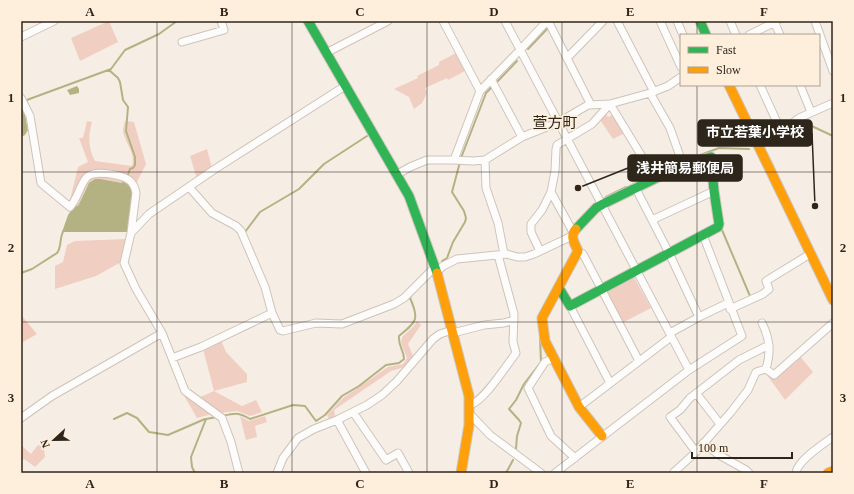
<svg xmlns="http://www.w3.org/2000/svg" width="854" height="494" viewBox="0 0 854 494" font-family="'Times New Roman','Noto Sans JP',serif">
	<rect width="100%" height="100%" fill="#f6eee5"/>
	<path fill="#f1cec2" d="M109,21L118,42L80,61L71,38Z
		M456,53L465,71L448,80L447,78L425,88L427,93L422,103L414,109L409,97L394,89L418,78L417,76L439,65V62Z
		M605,113L608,117L613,115L625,133L613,139L600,120Z
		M87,121L92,122C88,136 88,148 95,161L132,166C136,152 125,144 123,131C123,128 124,125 125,121L134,122L146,164L136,184L123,180L122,183C90,177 91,176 78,206L75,205L70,200L78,167L88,162L79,138H83Z
		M207,149L212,168L197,179L190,156Z
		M126,239L121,262L96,276L55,289V266L63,262L67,245L75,241Z
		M631,277L635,279L651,308L622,323L607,293V289Z
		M417,321L421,325L408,344L413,356L405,367L391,371L334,410L335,416L329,419L327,415L343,398L388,367L403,364L407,358L401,343L402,337L414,326Z
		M221,340L226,352L247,374V382L214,391L242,406L256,400L262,412L250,416L237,411L220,413L198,398L214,391L203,349Z
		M799,355L813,372L785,400L764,371L774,377Z
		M183,394L212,414L197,418Z
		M265,416L267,422L255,426L257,437L246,440L240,416L249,421Z
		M21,445L31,454L38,445L44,447L45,457L35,467L24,459L21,461Z"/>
	<path fill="#f3c9bb" d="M21,315L37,334L21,343Z"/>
	<path fill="#b4b282" d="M77,86L79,89V93L70,95L67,90Z
		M21,102L23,105L28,130L25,135L21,137Z
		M95,179H100L122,183L123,180L128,182L135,195L129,232H62L68,215L75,205L78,206L89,183Z"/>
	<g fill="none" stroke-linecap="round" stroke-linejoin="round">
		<path stroke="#b4b282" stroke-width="2" d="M528,49L549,27
			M109,70L118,78L120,82L123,100L128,107L126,131L135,157V165L133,168L130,169L127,177
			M496,83L517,61
			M24,101L111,69L125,50L159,34L177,21
			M791,128L801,121L833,136
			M766,143L786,132
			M695,157L719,148L749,149
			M461,158L486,93L493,86
			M606,197L626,187
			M722,230L750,296
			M245,232L260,212L299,189L324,164L367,136
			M442,261L447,258L453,242L465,222L466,218L464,211L452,192L460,162
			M21,273L32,269L57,253C62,247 59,237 64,230
			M222,416C235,413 238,412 250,419L293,405L305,406L316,421L325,415L342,396L359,386L386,365L399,363L404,359C404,349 398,347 399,336C416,322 420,320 410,298L412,294
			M114,419L127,413L137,418L149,432L168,435L205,419
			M516,449L517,436L521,423L519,420L509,409L516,400L524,384L541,362L540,337
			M195,473L192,467L191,457L206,419L217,417
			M506,473L513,460"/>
		<defs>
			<path id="street" d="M443,21L480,91
				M505,21L689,370
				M548,21L591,105
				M617,21L654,92
				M660,21L681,67
				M677,21L683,35
				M730,21L736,35
				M774,21L780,35
				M815,21L833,71
				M749,35L777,21
				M21,37L54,21
				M182,42L224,30L221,21
				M326,53L388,21
				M567,58L603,21
				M491,79L522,137
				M760,85L781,131
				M800,85L811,112
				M650,93L670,128L683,165
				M21,98L30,116L41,183L70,207C78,198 80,184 87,177C94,170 120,174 129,180C133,183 135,187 136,193L131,233L124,263L136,289L162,333L185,391L222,418L231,442L239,473
				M756,143L785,129L799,118L833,103
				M454,160L480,91L520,50L547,21
				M485,160L486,188L498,223L504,254
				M396,175L410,167L427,160H454L473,161L485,160L522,137L559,122L588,105L610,104L650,93L668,86L681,77
				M189,187L212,213L236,226L241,231L265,287L272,313
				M635,187L669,253L699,317
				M551,192L573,232
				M652,220L714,191
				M131,233L149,214L215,169L345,86
				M540,251L531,232V224L542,210L551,192L555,171L556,149L557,145L592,124L610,104L655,178
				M578,251L583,254L639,361
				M436,273L443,266L457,259L507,254L517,257H525L534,254L572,236
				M570,306L610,383
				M730,309L763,294L769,289L766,281L810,254
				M453,333L484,325L504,323L514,320
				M670,333L699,317L728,303
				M172,358L201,347L272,313L280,330L283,331L316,323L342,324L394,304L404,298L435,267
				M554,358L545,362L528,388L551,436L575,458
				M766,369L774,375L833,323
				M696,393L720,424
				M470,405C484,401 506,366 516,353L513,342L514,314L498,255
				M579,407L671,337
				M353,412L386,460L398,453L409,473
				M470,414L490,435L541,473
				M21,418L52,396L162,333
				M337,420L366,473
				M703,443L719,455L746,470L749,473
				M696,452L670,417L680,410L690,398L739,360L769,345
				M277,473L283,458L298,438L314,429L337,420L367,405L382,395L397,381L433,339L440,334L452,330
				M555,473L689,370L742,336L703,235
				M675,473L674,472L696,452L731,412L748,390L756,372L766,369C771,352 770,339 762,323
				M796,473C797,461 823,444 833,437"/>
			<path id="fast" d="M308,21L409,196L437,273
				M700,21L706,35
				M559,288L570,306L718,227L719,224L714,191L711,157L683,165L603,204L596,208L576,229"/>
			<path id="slow" d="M729,85L833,300
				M576,229C569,236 575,244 578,251L542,318L545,341L579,407L602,436
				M437,273L469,396V425L461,473
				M828,473L833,471"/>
		</defs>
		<use href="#street" stroke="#ccc4bb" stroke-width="9"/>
		<use href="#fast" stroke="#ccc4bb" stroke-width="11"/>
		<use href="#slow" stroke="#ccc4bb" stroke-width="11"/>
		<use href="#street" stroke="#fefcfb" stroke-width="7"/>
		<use href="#fast" stroke="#30b455" stroke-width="9"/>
		<use href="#slow" stroke="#ff9f0a" stroke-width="9"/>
	</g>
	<path fill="none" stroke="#2f261b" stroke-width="1" stroke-opacity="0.55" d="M157,21V473M292,21V473M427,21V473M562,21V473M697,21V35M697,85V473M21,172H833M21,322H833"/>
	<g text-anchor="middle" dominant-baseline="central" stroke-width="3.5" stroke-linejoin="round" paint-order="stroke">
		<g font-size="15" fill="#2f261b" stroke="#feefdd">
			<text x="555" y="123">萱方町</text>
		</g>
	</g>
	<path fill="none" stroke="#2f261b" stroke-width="1.5" d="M815 206L812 133M578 188L628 168"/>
	<g fill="#2f261b" stroke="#feefdd" stroke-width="1.5">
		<circle cx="815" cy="206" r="4"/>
		<circle cx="578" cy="188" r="4"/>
	</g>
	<g fill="#2f261b" stroke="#2f261b" stroke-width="1.5">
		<rect x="698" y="120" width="114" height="26" rx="4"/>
		<rect x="628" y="155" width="114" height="26" rx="4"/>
	</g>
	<g font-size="14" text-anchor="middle" font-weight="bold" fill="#fff">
		<text x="755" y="137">市立若葉小学校</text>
		<text x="685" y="173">浅井簡易郵便局</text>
	</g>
	<rect width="854" height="494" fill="none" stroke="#feefdd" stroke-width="44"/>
	<rect x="680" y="34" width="140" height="52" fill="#feefdd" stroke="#ab9f8f"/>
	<rect x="688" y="47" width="20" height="6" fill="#30b455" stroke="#ab9f8f"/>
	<text x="716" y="54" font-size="12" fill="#2f261b">Fast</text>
	<rect x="688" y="67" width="20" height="6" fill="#ff9f0a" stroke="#ab9f8f"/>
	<text x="716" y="74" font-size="12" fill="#2f261b">Slow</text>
	<g transform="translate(54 440) rotate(248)" stroke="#feefdd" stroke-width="3" paint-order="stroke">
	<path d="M0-3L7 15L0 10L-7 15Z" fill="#2f261b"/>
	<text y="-6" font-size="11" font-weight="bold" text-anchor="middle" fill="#2f261b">N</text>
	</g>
	<path d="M692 452v6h100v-6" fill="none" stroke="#2f261b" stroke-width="2"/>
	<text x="698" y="452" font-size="12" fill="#2f261b" stroke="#feefdd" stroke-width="3" paint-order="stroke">100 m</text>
	<rect x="22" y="22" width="810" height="450" fill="none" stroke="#2f261b" stroke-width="1.5"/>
	<g font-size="13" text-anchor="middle" font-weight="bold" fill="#2f261b">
		<text x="90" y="16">A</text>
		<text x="224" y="16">B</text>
		<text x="360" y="16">C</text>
		<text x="494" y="16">D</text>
		<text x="630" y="16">E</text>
		<text x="764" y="16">F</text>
		<text x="11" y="102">1</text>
		<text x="843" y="102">1</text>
		<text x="11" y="252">2</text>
		<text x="843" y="252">2</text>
		<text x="11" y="402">3</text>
		<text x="843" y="402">3</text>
		<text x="90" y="488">A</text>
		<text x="224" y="488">B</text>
		<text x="360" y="488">C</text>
		<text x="494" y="488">D</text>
		<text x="630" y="488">E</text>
		<text x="764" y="488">F</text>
	</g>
</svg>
